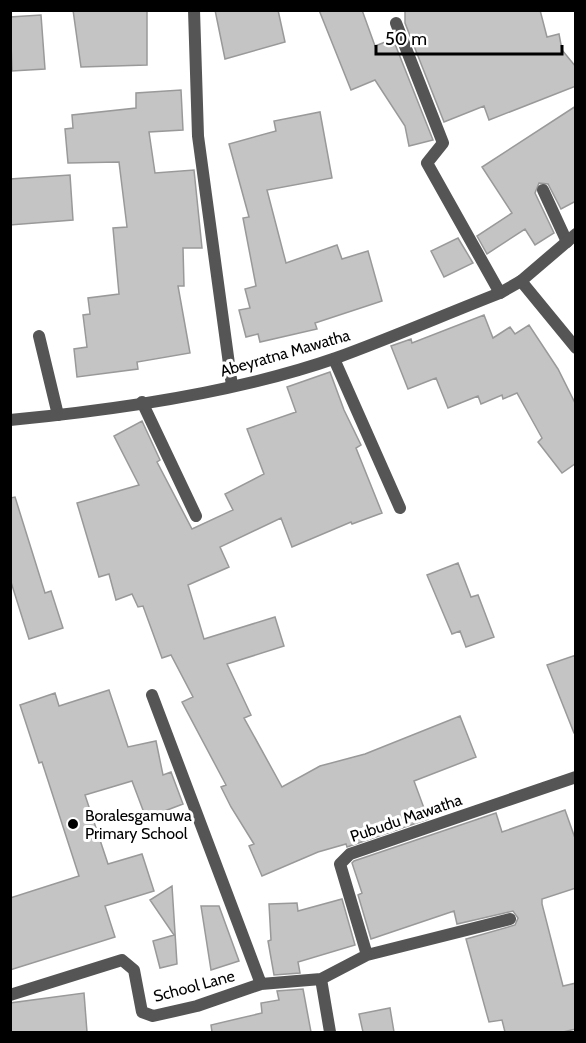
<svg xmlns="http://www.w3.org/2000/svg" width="586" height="1043" viewBox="0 0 586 1043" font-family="Cabin,sans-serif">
	<rect width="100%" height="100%" fill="#fff"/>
	<path fill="#c4c4c4" stroke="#999" stroke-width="1.5" d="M73,10H147V65L81,67Z
		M215,10H278L285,42L225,59Z
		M319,10H362L375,46L393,39L433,140L409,146L405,126L375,80L351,90Z
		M405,10H540L547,37L559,34L562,50L576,67V86L489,120L484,106L444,122L405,23Z
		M41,15L45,69L12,71L10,17Z
		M181,90L183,130L149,132L155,173L194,170L202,248H183L184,286H178L190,353L137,362L138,369L77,377L74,349L87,347L83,315L90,314L88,298L119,294L113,228L127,227L119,162L68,163L65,129L73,128L72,115L136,108V93Z
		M576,106V201L561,209L548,184L539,183L535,193L554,233L535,245L525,229L487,254L477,236L512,213L482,167Z
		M320,112L332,178L267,190L286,263L337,245L342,259L368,251L382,301L315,323L317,329L260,342L258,334L246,337L239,310L250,308L245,289L256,286L243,218L249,217L229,144L276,131L274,121Z
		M70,175L73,220L10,225V179Z
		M458,238L473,263L444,277L431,251Z
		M484,315L493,338L510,327L515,334L529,325L558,369L576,405V463L562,473L538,442L542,438L517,393L503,399L502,395L481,404L478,396L448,408L436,378L408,389L391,346L411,339L412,343Z
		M330,372L344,410L361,445L356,448L382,513L352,524L351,522L292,547L281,518L220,547L229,567L188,585L204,639L275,617L284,646L227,664L251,715L244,718L282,787L320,766L365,754L460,716L476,757L414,781L428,819L347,847L346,844L318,852L262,876L249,846L254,844L231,807L221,787L226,785L182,702L193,697L171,655L162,658L143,606L138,607L132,594L116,600L109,574L99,577L77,503L139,485L114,436L142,421L160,460L157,462L192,529L233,510L225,494L264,474L247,429L296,412L287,387Z
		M15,497L45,593L51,591L63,628L29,639L10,579V498Z
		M458,563L471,597L478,595L494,637L466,647L460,631L452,634L427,575Z
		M576,655V733H574L547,665Z
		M109,690L128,747L156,741L163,775L171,772L183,804L146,818L132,781L85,795L108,864L142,854L154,891L105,906L115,937L10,970V898L79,876L42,762L39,763L20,705L55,693L59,706Z
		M565,810L576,841V888L542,899V904L563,986L576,983V1029L563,1032H505L502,1020L489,1022L466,939L515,925L518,918L513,911L457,924L454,911L371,939L358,895L362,893L352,863L354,861L496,813L502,832Z
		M172,886L177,964L160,968L153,941L174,935L150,900Z
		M342,899L355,945L298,962L300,973L274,975L268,941L271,940L269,904L297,903L298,911Z
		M201,906H219L239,961L211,970Z
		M303,989L311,1032H212L211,1025L262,1013L261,1003L279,1000L277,991Z
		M84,993L87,1032H10V1003Z
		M390,1008L394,1032H363L359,1014Z"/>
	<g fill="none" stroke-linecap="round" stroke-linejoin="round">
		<path stroke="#555" stroke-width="12" d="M194,10L198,136L232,386
			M396,23L443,143L427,163L500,293
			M543,190L567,242
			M521,281L576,348
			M39,336L58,415
			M334,359L400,508
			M142,402L196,516
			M152,695L261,984
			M367,955L340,864L350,854L576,777
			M321,979L330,1032
			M10,995L122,960L134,970L142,1012L153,1016L197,1006L261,984L321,979L367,955L510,919"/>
		<path stroke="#555" stroke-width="12" d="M10,420C115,410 236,393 336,358C391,338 446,314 500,293L521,281L576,234"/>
	</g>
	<circle fill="#000" stroke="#fff" stroke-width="2" cx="73" cy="824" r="6"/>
	<g text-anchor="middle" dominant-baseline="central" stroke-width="6" stroke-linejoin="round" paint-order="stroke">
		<g font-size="16" fill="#000" stroke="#fff">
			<text transform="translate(285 353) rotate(-16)">Abeyratna Mawatha</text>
			<text transform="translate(406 818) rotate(-19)">Pubudu Mawatha</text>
			<text transform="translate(194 986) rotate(-15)">School Lane</text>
		</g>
		<g font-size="16" fill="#000" stroke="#fff" text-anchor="start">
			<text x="85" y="815">Boralesgamuwa<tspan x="85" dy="18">Primary School</tspan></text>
		</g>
	</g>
	<rect width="586" height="1043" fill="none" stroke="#000000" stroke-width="24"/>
	<path d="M376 45v9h186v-9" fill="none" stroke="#000000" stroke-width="3"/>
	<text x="385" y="45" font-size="18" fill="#000000" stroke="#ffffff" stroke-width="4.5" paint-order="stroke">50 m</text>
</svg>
